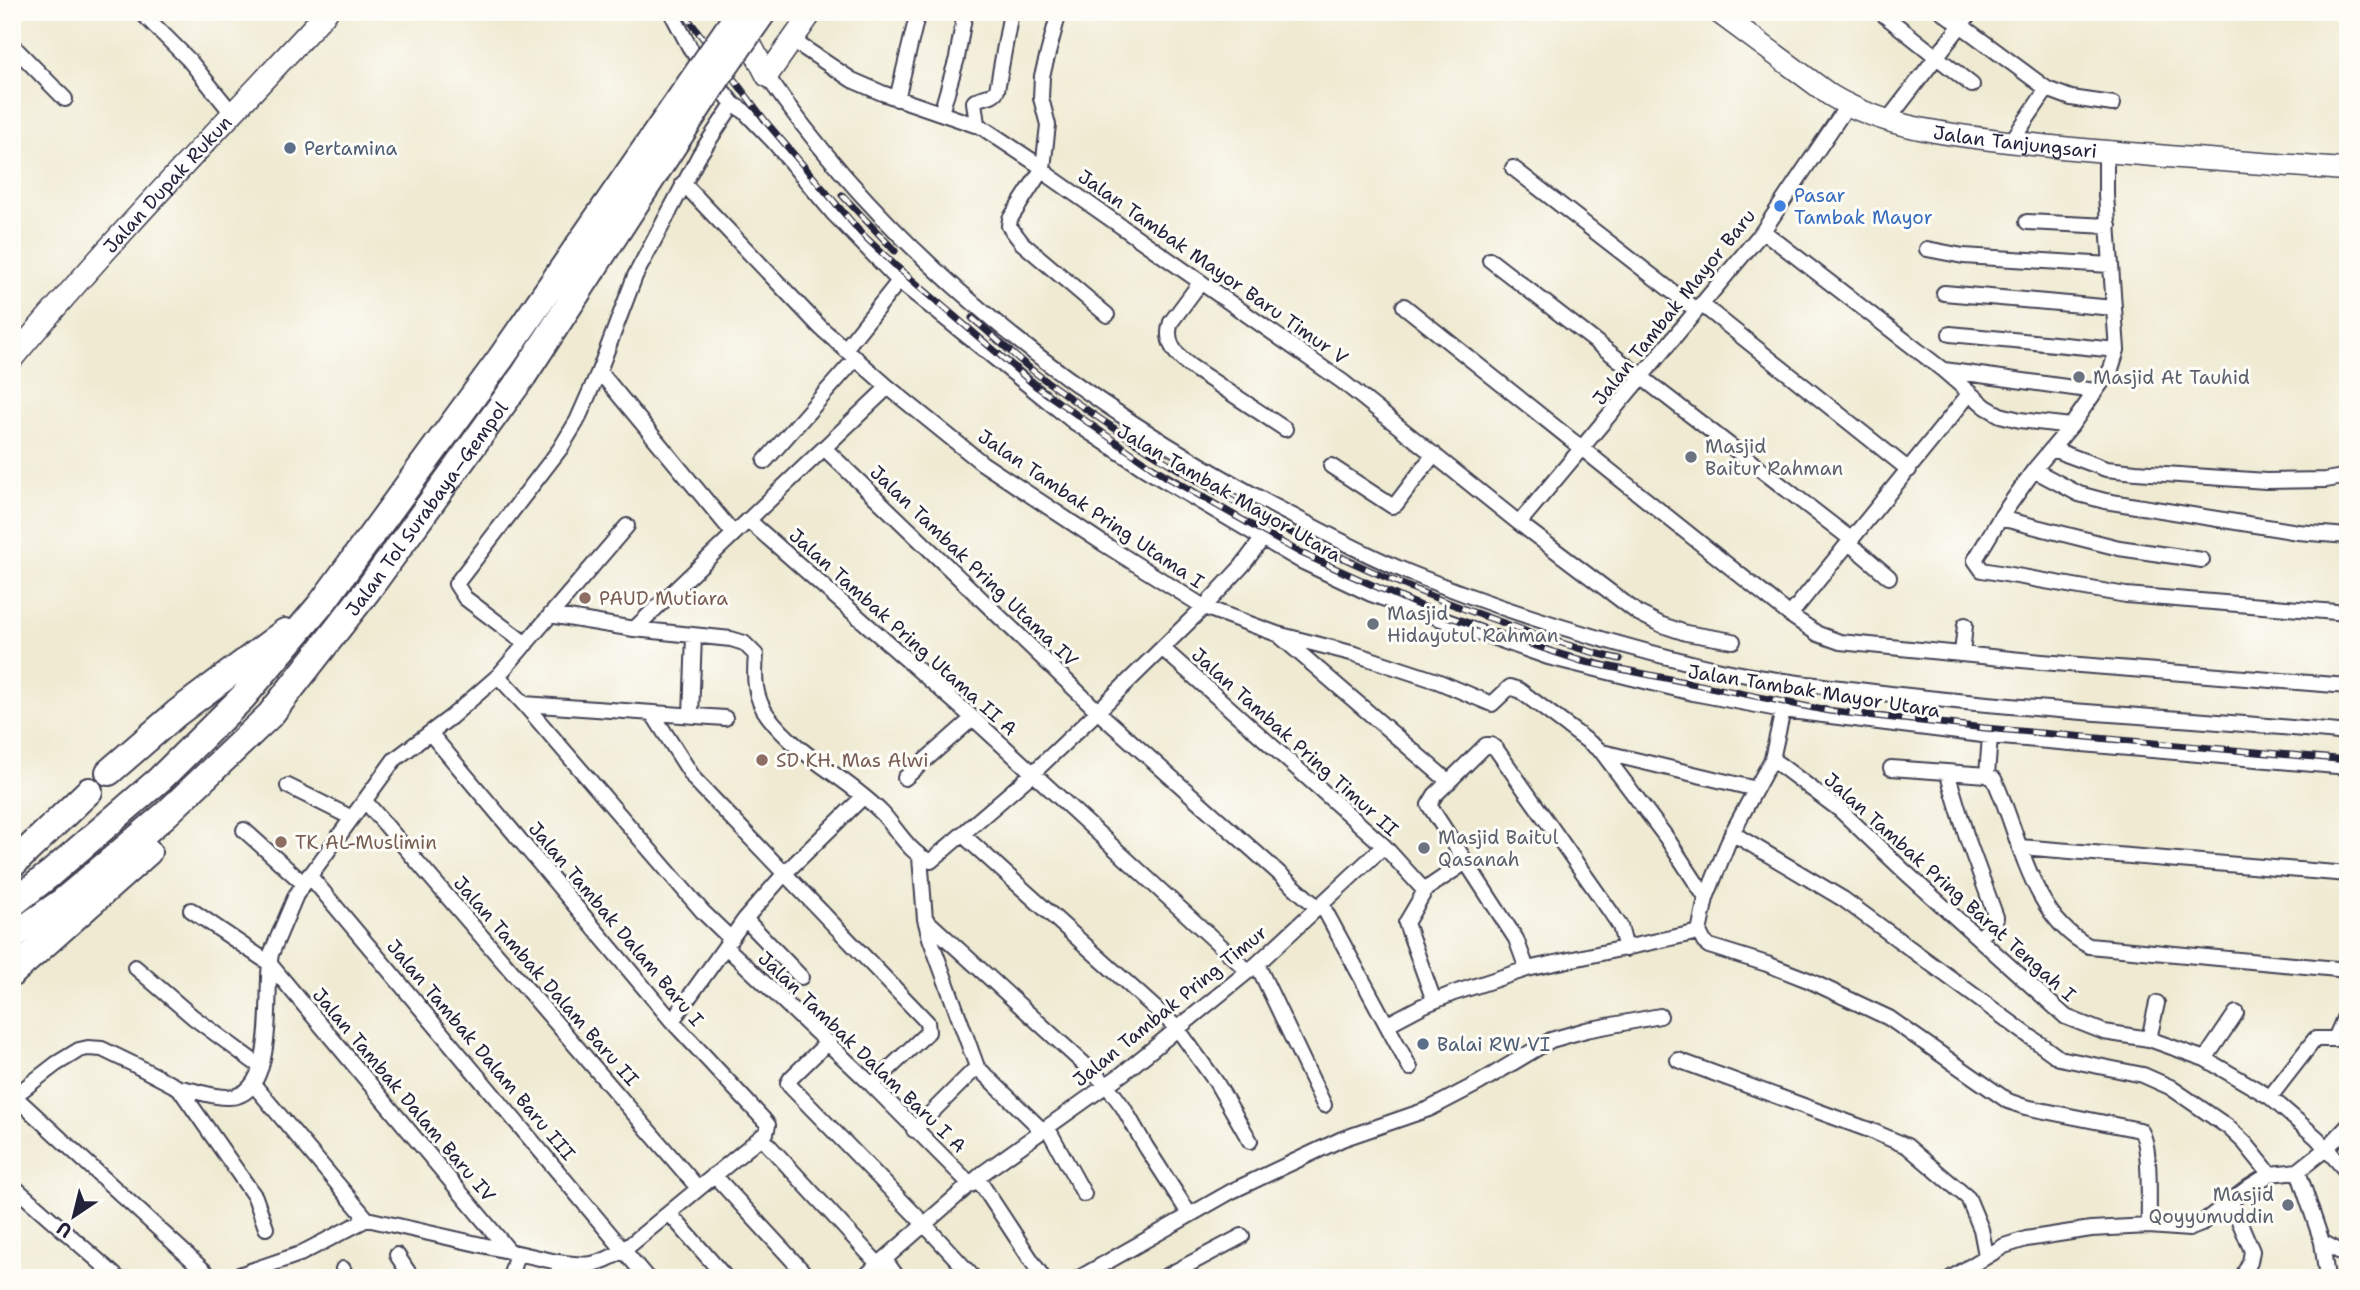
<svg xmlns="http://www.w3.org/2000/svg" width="2360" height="1290" viewBox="0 0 2360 1290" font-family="'Shantell Sans',sans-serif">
	<rect width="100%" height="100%" fill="#fdfcf7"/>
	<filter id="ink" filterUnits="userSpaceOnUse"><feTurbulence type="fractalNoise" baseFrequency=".0143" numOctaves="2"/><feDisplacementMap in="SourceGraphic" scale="14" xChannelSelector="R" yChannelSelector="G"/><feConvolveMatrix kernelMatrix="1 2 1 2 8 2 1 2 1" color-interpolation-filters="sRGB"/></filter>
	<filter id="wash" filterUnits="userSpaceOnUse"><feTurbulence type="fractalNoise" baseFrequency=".00686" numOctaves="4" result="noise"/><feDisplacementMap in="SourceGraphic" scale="28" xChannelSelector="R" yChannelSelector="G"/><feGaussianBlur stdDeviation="1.57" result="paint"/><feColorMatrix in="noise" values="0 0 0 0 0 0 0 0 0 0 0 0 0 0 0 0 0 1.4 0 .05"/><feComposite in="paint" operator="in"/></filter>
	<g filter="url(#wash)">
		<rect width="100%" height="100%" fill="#efead1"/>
	</g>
	<g filter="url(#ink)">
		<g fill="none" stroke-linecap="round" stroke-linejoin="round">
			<defs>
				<path id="minor" d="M141,12L189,60L232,113
					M671,12L690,48L733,104L744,111L774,142L833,213L899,281L1074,422L1145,469L1301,561L1371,594L1548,657L1693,693L1783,710L1990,736L2348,767
					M1943,12L2047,89L2071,98L2113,104
					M1884,15L1972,85
					M792,40L852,80L882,93L975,125L977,124L1043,168L1048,125L1041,98L1042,76L1059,12
					M12,45L65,99
					M767,76C897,265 1087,409 1289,514C1329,535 1368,556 1410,573C1504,611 1600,641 1699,665C1751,678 1805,684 1858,690C2021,711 2185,717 2348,733
					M897,99L918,12
					M941,113L957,58L965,12
					M1887,121L1971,12
					M977,124L974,102C980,95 992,99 997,90L1011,12
					M2011,142L2047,89
					M2106,153V195L2117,350L2111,369L2071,426L2034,470L2000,518L1975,560L1982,570L2126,595L2348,613
					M1513,168L1696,310
					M683,183L821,328L888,387L982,463L1104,544L1204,607L1277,634L1355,654L1437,681L1492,704L1510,687L1519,690L1602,752L1666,837L1706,898
					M2027,222L2109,226
					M1763,231L1943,370L1986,407L2000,415L2020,420L2071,426
					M1927,249L1963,256L2110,265
					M1490,260L1852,540
					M1200,283L1171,322C1164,342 1176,355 1190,366L1285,429
					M1944,293L2114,308
					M1701,304L1909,470
					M1404,306L1790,615L1818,634L1840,642L2042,662L2348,686
					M1107,315L1022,243L1009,226L1010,219L1043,168L1048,175L1343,382L1519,523L1638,613L1662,625L1686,633L1733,641
					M1950,334L2117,350
					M845,349L899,281
					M1944,370L2095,391
					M599,371L733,533
					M824,448L1107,720L1318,908
					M2052,449L2106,469L2136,472L2266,481L2326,480L2348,476
					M765,461L856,358
					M1331,466L1392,506L1396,504L1434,454
					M2034,470L2079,494L2105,501L2298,532L2348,536
					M2000,518L2119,548L2202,560
					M748,520L973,718L1248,971
					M1519,523L1763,231L1847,106
					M1849,543L1889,577
					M550,615L634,629L731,639L744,643L756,655C754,677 754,698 768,716C800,758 848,778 882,813C896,828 911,856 931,861L1032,774L1098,711L1204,607L1242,566L1263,538
					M1790,615L1970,393
					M634,629L888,387
					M1281,637L1449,782
					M526,644L465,598L456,584L560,449L577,421L599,371L635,276L700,154L733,104
					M1162,648L1384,846L1423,889H1426
					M1962,654L1965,625
					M498,676L524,704L725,718
					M524,704L703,912L731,939
					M652,713L695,780L927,1022L928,1032L872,1085
					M691,715L694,636
					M1602,752L1756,789
					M1772,759L1840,810L1904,871L2066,1017L2104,1032L2149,1039L2205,1059L2270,1097L2317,1138L2348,1173
					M1891,768L1987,775L1994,779C2020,834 2030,916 2089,946L2348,970
					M1947,772L1967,838L1996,917L1995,923L1979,938
					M1987,775L1990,736
					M905,778L973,718
					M288,786L352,818
					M365,801L698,1188
					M244,830L304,884
					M1732,833L1843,899L2059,1058L2143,1075L2170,1087L2228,1127L2245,1143L2270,1174
					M963,835L1177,1028L1216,1082L1250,1141
					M2020,847L2348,874
					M920,857L925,919L930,938L977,1067L1042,1130
					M309,875L647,1278
					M1322,905L1410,1068
					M191,910L269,963L510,1252
					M745,919L801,977
					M925,919L1106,1084L1123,1107L1146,1147L1190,1215
					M1699,932L1704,942L1709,946L1767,964L1808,980L1889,1018L2008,1101L2025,1107L2140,1130C2152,1143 2148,1205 2149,1226
					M1699,932L1706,898L1732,833L1772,759L1783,710
					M726,947L872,1085L971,1185
					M1257,964L1324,1105
					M135,967L193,1017L261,1067
					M1527,969L1516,939L1429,805L1435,795L1486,745H1491L1496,749L1610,911L1620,926L1626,949
					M1434,1001L1406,923L1426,889L1466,862
					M672,1021L745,919L785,873L863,797
					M1388,1024L1422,1006L1454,993L1527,969L1699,932
					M2149,1039L2157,1003
					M828,1042L791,1078L788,1083L790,1086L925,1225L974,1278
					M2205,1059L2236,1013
					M1678,1060L1872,1131L1907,1146L1968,1198L1981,1229L1986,1255
					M254,1085L367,1219
					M179,1088C195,1090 211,1097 227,1097C280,1099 264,986 271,954L296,895L394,760L451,717L498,676L627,526
					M14,1096L212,1278
					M2270,1097L2315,1039H2335L2348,1009
					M12,1098L56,1064L79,1050L88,1048L102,1049L135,1065L179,1088L255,1197L266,1228
					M1047,1127L1084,1194
					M914,1130L977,1067
					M762,1138L879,1265
					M2298,1171L2322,1242L2327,1278
					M714,1175L809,1278
					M978,1179L1043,1278
					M12,1185L118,1278
					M2231,1202L2252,1251L2250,1262L2242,1278
					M669,1213L726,1278
					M2322,1242L2348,1256
					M397,1255L412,1278
					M885,1260L898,1278
					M557,1262L562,1278
					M343,1269L347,1278
					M230,1278L300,1254L367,1219L557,1262C587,1267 598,1266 624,1250L766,1133L768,1125L764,1120L672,1021L430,733
					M510,1278L517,1253
					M863,1278L983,1173L1122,1074L1257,964L1384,846
					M1079,1278L1232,1191L1342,1139L1429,1109L1479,1083L1551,1040L1586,1030L1660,1016
					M1163,1278L1242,1236
					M1951,1278L2004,1246L2026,1239L2091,1229L2149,1226L2189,1229L2199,1225L2249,1187L2270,1174L2298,1171L2327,1148L2348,1126"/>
				<g id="secondary">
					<path id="s1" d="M1718,12L1830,95C1889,131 1962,136 2029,144C2135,156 2242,161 2348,170"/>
					<path d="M740,23L767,76L812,12"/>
					<path id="s2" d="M12,359C112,239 221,127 327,12"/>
				</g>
				<g id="motorway">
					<path d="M109,772L177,713L285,632"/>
					<path d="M12,865L89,791"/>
					<path d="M12,904L50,874L160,779L243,697L322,603L501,358"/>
					<path id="s3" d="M12,937L62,902L165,815L270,715L367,591L523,376"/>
					<path d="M12,973L148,852"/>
				</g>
			</defs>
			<use href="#minor" stroke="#414052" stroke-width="18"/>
			<use href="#secondary" stroke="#414052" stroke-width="24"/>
			<use href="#motorway" stroke="#414052" stroke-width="30"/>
			<use href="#minor" stroke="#fff" stroke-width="14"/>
			<use href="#secondary" stroke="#fff" stroke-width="21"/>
			<use href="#motorway" stroke="#fff" stroke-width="26"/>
			<defs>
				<path id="rail" d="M683,12L767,123L861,233L897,267L1037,387L1165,476L1299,552L1359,579L1432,611L1581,661L1829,711L1985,728L2348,760
					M842,195L895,251
					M972,318C996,338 1019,361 1045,380C1183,481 1336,565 1498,621C1538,635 1578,650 1620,659"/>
			</defs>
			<use href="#rail" stroke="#22223b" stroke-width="7"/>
			<use href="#rail" stroke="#fdfcf7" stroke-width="4.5" stroke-dasharray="13" stroke-linecap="butt"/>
			<defs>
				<path id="motorway-bridge" d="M501,358L740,12
					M523,376L719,75L763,12"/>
			</defs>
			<use href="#motorway-bridge" stroke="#414052" stroke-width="30" stroke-linecap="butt"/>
			<use href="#motorway-bridge" stroke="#fff" stroke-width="26"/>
		</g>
	</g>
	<g fill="#5c6f8a" stroke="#fdfcf7" stroke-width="2.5">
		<circle cx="290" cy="148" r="7"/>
		<circle cx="1423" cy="1044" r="7"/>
	</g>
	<circle fill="#3f7fe0" stroke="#fdfcf7" stroke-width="2.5" cx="1780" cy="206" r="7"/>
	<g fill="#6b7280" stroke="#fdfcf7" stroke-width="2.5">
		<circle cx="2079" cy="377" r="7"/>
		<circle cx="1691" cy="457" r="7"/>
		<circle cx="1373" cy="624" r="7"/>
		<circle cx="1424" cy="848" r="7"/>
		<circle cx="2288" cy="1205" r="7"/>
	</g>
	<g fill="#8d6e63" stroke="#fdfcf7" stroke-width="2.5">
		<circle cx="585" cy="598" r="7"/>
		<circle cx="762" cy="760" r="7"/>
		<circle cx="281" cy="842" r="7"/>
	</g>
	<g text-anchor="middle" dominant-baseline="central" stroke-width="6" stroke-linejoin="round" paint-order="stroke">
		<g font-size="19" fill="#22223b" stroke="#fdfcf7">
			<text stroke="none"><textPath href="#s1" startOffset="332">Jalan Tanjungsari</textPath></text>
			<text stroke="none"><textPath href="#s2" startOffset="234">Jalan Dupak Rukun</textPath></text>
			<text transform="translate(1213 267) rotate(35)">Jalan Tambak Mayor Baru Timur V</text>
			<text transform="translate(1674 307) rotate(-51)">Jalan Tambak Mayor Baru</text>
			<text transform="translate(1229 493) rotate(30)">Jalan Tambak Mayor Utara</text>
			<text stroke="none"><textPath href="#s3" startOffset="600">Jalan Tol Surabaya–Gempol</textPath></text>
			<text transform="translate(1091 509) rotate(34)">Jalan Tambak Pring Utama I</text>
			<text transform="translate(974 566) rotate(44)">Jalan Tambak Pring Utama IV</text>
			<text transform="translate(903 632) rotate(42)">Jalan Tambak Pring Utama II A</text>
			<text transform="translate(1814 691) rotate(9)">Jalan Tambak Mayor Utara</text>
			<text transform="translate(1295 742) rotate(42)">Jalan Tambak Pring Timur II</text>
			<text transform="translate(1950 887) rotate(42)">Jalan Tambak Pring Barat Tengah I</text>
			<text transform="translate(616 924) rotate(50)">Jalan Tambak Dalam Baru I</text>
			<text transform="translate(546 981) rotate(49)">Jalan Tambak Dalam Baru II</text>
			<text transform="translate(1170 1006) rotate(-39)">Jalan Tambak Pring Timur</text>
			<text transform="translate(481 1050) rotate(50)">Jalan Tambak Dalam Baru III</text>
			<text transform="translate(862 1052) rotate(44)">Jalan Tambak Dalam Baru I A</text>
			<text transform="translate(404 1095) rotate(50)">Jalan Tambak Dalam Baru IV</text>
		</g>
		<g font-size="19" fill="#4e5e75" stroke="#fdfcf7" text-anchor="start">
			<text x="304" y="148">Pertamina</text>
			<text x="1437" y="1044">Balai RW VI</text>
		</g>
		<g font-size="19" fill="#366cbe" stroke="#fdfcf7" text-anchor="start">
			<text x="1794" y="195">Pasar<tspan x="1794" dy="22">Tambak Mayor</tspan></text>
		</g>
		<g font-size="19" fill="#5b616d" stroke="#fdfcf7" text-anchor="start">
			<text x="2093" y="377">Masjid At Tauhid</text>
			<text x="1705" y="446">Masjid<tspan x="1705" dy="22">Baitur Rahman</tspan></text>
			<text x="1387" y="613">Masjid<tspan x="1387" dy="22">Hidayutul Rahman</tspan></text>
			<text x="1438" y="837">Masjid Baitul<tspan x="1438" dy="22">Qasanah</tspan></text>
			<text x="2274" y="1194" text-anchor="end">Masjid<tspan x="2274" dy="22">Qoyyumuddin</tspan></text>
		</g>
		<g font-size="19" fill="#785e54" stroke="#fdfcf7" text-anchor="start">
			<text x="599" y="598">PAUD Mutiara</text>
			<text x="776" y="760">SD KH. Mas Alwi</text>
			<text x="295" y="842">TK AL-Muslimin</text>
		</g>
	</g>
	<rect width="2360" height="1290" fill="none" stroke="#fdfcf7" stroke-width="42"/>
	<g transform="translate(74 1216) rotate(215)" stroke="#fdfcf7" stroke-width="5" paint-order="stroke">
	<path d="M0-5L12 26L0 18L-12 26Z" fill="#22223b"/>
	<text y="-10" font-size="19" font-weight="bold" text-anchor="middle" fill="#22223b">U</text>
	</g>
</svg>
